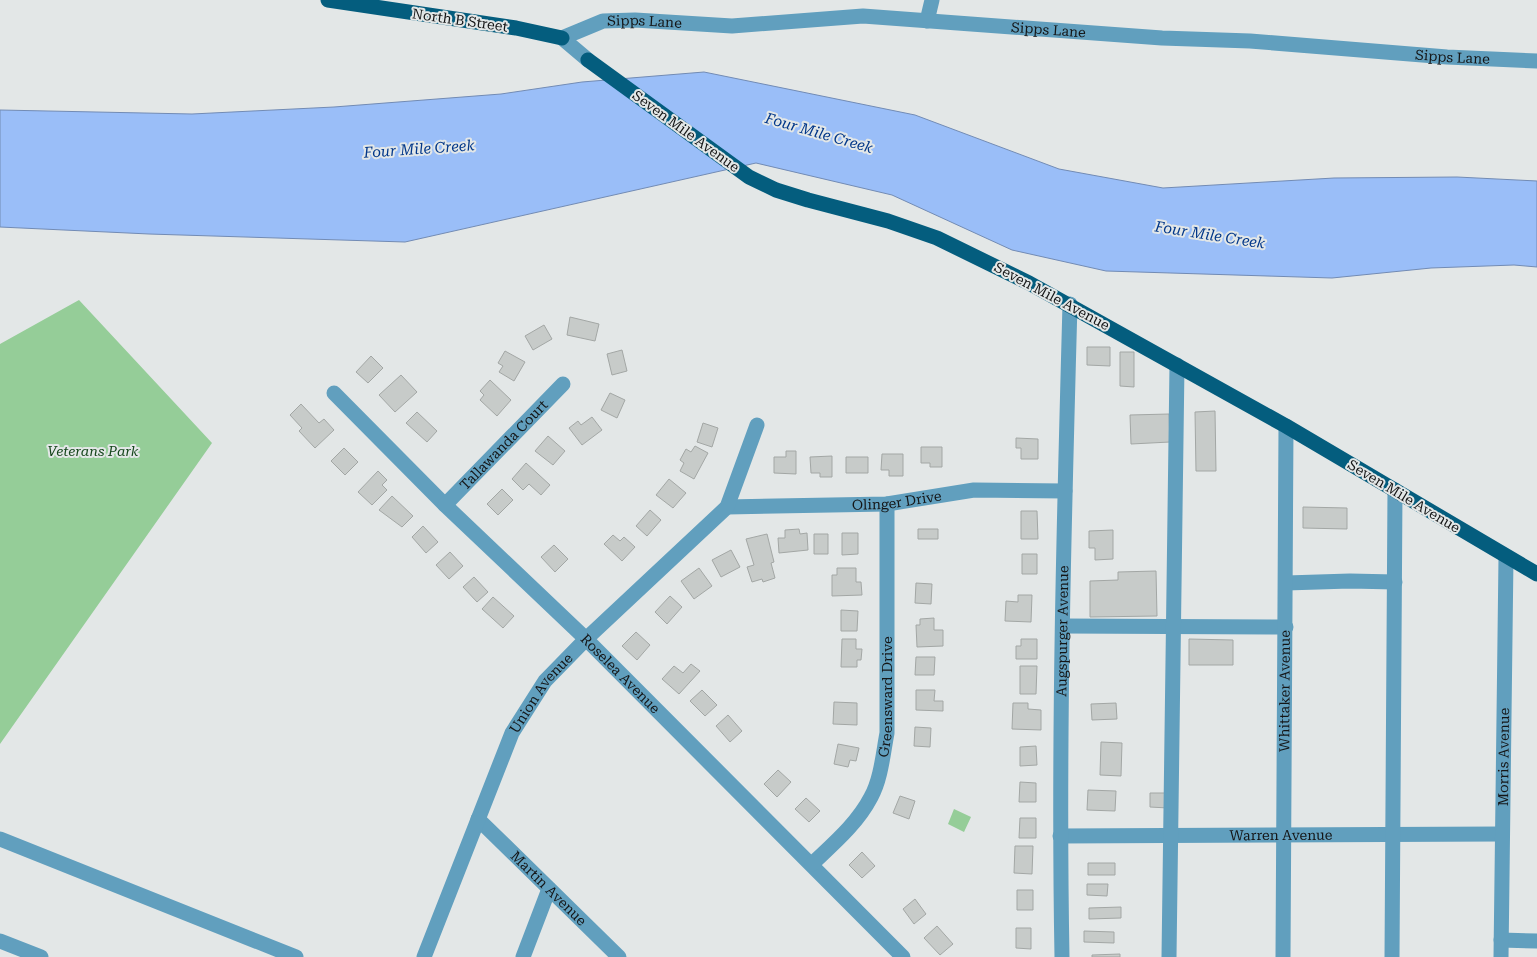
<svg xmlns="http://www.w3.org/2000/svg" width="1537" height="957" viewBox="0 0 1537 957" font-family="'Roboto Serif',serif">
	<rect width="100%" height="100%" fill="#e3e7e7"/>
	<path fill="#95cd98" d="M79,300L212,443L0,744V344Z
		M954,809L971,817L964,832L948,824Z"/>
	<path fill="#9abef8" stroke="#728bb4" d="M704,72L915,115L1059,169L1163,188L1334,178L1457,177L1537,181V267L1514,265L1431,268L1332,278L1106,271L1012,250L892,195L756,163L405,242L149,234L0,227V110L192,114L334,107L501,94L582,82Z"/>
	<path fill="#c7cbc9" stroke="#a3a7a5" d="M570,317L599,324L595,341L567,335Z
		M544,325L552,339L533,350L525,336Z
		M1087,347H1110V366L1087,365Z
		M622,350L627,371L612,375L607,354Z
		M505,351L525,362L514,381L499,372L503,366L498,363Z
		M1120,352H1134V387L1120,386Z
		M371,356L383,368L368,383L356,372Z
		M401,375L417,392L395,412L379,395Z
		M490,380L511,400L497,416L480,400L484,395L480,391Z
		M610,393L625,400L617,418L601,410Z
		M301,404L319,423L324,419L334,430L315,448L299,431L302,428L290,415Z
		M1215,411L1216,471H1196L1195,412Z
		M417,412L437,431L427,442L406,423Z
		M1169,414L1170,442L1131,444L1130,415Z
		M592,417L602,430L582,445L569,428L578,421L581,425Z
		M703,423L718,428L712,447L697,442Z
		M548,436L565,451L553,465L535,451Z
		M1016,438L1038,439V459H1021V448H1016Z
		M695,446L708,453L694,479L680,471L684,463L680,460L686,449L691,452Z
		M921,447H942V467H930V463H921Z
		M344,448L358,462L345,475L331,461Z
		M786,451H796V474L774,473V457H786Z
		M882,454H903V476H889V470H881Z
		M832,456V477H820V473H811L810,457Z
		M846,457H868V473H846Z
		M526,463L550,485L541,495L529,484L523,490L512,479Z
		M378,471L387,480L382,485L387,490L372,505L358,492Z
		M669,479L686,493L673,508L656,495Z
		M502,489L513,500L498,515L487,504Z
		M392,496L413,516L402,527L379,510Z
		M1303,507L1347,508V529L1303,528Z
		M650,510L661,520L647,536L636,526Z
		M1021,511H1037L1038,539H1021Z
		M423,526L438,542L426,553L412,537Z
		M799,529L800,534L807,533L808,550L779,553L778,538H785V530Z
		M918,529H938V539H918Z
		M1113,530V559L1095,560V548H1089V531Z
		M842,533H858V554L842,555Z
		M767,534L774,562L771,563L775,578L763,582L762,579L752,582L747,567L754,565L746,539Z
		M814,534H828V554H814Z
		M613,535L620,541L624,537L635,547L622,561L604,544Z
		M554,545L568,559L555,572L541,557Z
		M731,550L740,567L721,577L712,560Z
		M450,552L463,566L449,579L436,565Z
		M1022,554H1037V574H1022Z
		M699,568L712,586L694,599L681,581Z
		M837,568H856V582H861L862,595L832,596V575H837Z
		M1156,571L1157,616L1090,617V581L1118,580V572Z
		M474,577L488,592L477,602L463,587Z
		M916,583L932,584L931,604L915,603Z
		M1018,595H1032L1031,622L1005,621L1006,601L1018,602Z
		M670,596L682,607L667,624L655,612Z
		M493,597L514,616L503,628L482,609Z
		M841,610L858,611L857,631H841Z
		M934,618V630H943V646L917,647L916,625H920V619Z
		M636,632L650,645L637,660L622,646Z
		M842,639H856V649H862L861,660H857V667H841Z
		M1021,639H1037V659H1016V646H1021Z
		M1189,639L1233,640V665H1189Z
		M916,657H935L934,675H915Z
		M691,664L700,671L679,694L662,679L674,666L683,673Z
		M1020,666H1037L1036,694H1020Z
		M702,690L717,705L705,716L690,701Z
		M916,690H935L934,701H943V711L916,710Z
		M834,702L857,703V725L833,724Z
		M1013,703H1028V709L1041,710V730L1012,729Z
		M1116,703L1117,719L1092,720L1091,704Z
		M728,715L742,731L730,742L716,726Z
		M915,727L931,728L930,747L914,746Z
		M1101,742L1122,743L1121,776L1100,775Z
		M838,744L859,748L856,761L850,760L848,767L834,764Z
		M1036,746L1037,765L1020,766V747Z
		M778,770L791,782L777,797L764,784Z
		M1020,782L1036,783V802H1019Z
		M1088,790L1116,791L1115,811L1087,810Z
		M1150,793H1169L1168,808L1150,807Z
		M900,796L915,801L909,819L893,813Z
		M806,798L820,811L809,822L795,809Z
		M1020,818H1036V838H1019Z
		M1015,846H1033L1032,874L1014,873Z
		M862,852L875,866L862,878L849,865Z
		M1088,863H1115V875H1088Z
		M1087,884H1108L1107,896L1087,895Z
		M1017,890H1033V910H1017Z
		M915,899L926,914L914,924L903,909Z
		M1121,907V918L1089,919V908Z
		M937,926L953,944L940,955L924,938Z
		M1016,928H1031V949L1016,948Z
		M1084,931L1114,932V943L1084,942Z
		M1120,954V957H1092V955Z"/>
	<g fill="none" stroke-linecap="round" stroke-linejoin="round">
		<g stroke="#619fbe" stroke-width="15">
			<path d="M927,21L932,0"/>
			<path id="s1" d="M588,60L562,38L603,21L635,20L732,26L863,16L1162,38L1250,41L1447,57L1537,61"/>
			<path id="s2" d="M334,393L445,505L586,639L903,957"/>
			<path id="s3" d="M445,505L563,384"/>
			<path id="s4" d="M727,507L887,504L974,490L1065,491"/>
			<path d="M1286,583L1350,581L1395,582"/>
			<path d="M1063,626L1286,627"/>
			<path id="s5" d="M478,819L619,957"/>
			<path id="s6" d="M1060,836L1502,834"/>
			<path d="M0,839L296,957"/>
			<path id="s7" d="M812,864C833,844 857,824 871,797C881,779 883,754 887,733V504"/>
			<path d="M1501,940L1537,941"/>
			<path d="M0,941L41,957"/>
			<path id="s8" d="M424,957L512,733L545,681L586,639L727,507L757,425"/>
			<path d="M523,957L549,889"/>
			<path id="s9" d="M1062,957C1058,739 1064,522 1070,304"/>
			<path d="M1169,957L1177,365"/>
			<path id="s10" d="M1283,957L1286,426"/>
			<path d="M1392,957L1395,490"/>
			<path id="s11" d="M1501,957L1506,557"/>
		</g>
		<path stroke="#045d7e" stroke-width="15" d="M328,0L516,28L562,38
			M588,60L749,177L776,190L808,200L888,221L937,238L1029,283L1286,426L1537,574"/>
	</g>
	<g text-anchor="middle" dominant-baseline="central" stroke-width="4" stroke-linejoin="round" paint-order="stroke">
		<g font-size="14" fill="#141516" stroke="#e3e7e7">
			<text transform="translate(460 20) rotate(8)">North B Street</text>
			<text stroke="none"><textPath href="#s1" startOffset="120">Sipps Lane</textPath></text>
			<text stroke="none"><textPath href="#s1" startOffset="525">Sipps Lane</textPath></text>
			<text stroke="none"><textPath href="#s1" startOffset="930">Sipps Lane</textPath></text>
			<text transform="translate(686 131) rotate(36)">Seven Mile Avenue</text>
			<text transform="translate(1052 296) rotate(28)">Seven Mile Avenue</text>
			<text stroke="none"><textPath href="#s3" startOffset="84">Tallawanda Court</textPath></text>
			<text transform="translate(1404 496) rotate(31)">Seven Mile Avenue</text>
			<text stroke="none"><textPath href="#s4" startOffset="170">Olinger Drive</textPath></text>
			<text stroke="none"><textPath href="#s9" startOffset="326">Augspurger Avenue</textPath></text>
			<text stroke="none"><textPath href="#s2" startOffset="401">Roselea Avenue</textPath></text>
			<text stroke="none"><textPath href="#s10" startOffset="266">Whittaker Avenue</textPath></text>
			<text stroke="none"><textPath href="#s8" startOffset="290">Union Avenue</textPath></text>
			<text stroke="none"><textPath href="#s7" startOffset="192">Greensward Drive</textPath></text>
			<text stroke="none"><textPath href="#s11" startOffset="200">Morris Avenue</textPath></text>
			<text stroke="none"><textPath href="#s6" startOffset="221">Warren Avenue</textPath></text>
			<text stroke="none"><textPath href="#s5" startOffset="99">Martin Avenue</textPath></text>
		</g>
		<g font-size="14" font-style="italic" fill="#16471c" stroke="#e3e7e7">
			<text x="93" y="451">Veterans Park</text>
		</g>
		<g font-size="15" font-style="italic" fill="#023789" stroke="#e3e7e7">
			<text transform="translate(819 133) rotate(16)">Four Mile Creek</text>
			<text transform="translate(419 149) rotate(-4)">Four Mile Creek</text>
			<text transform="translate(1210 235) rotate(9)">Four Mile Creek</text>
		</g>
	</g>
</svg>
